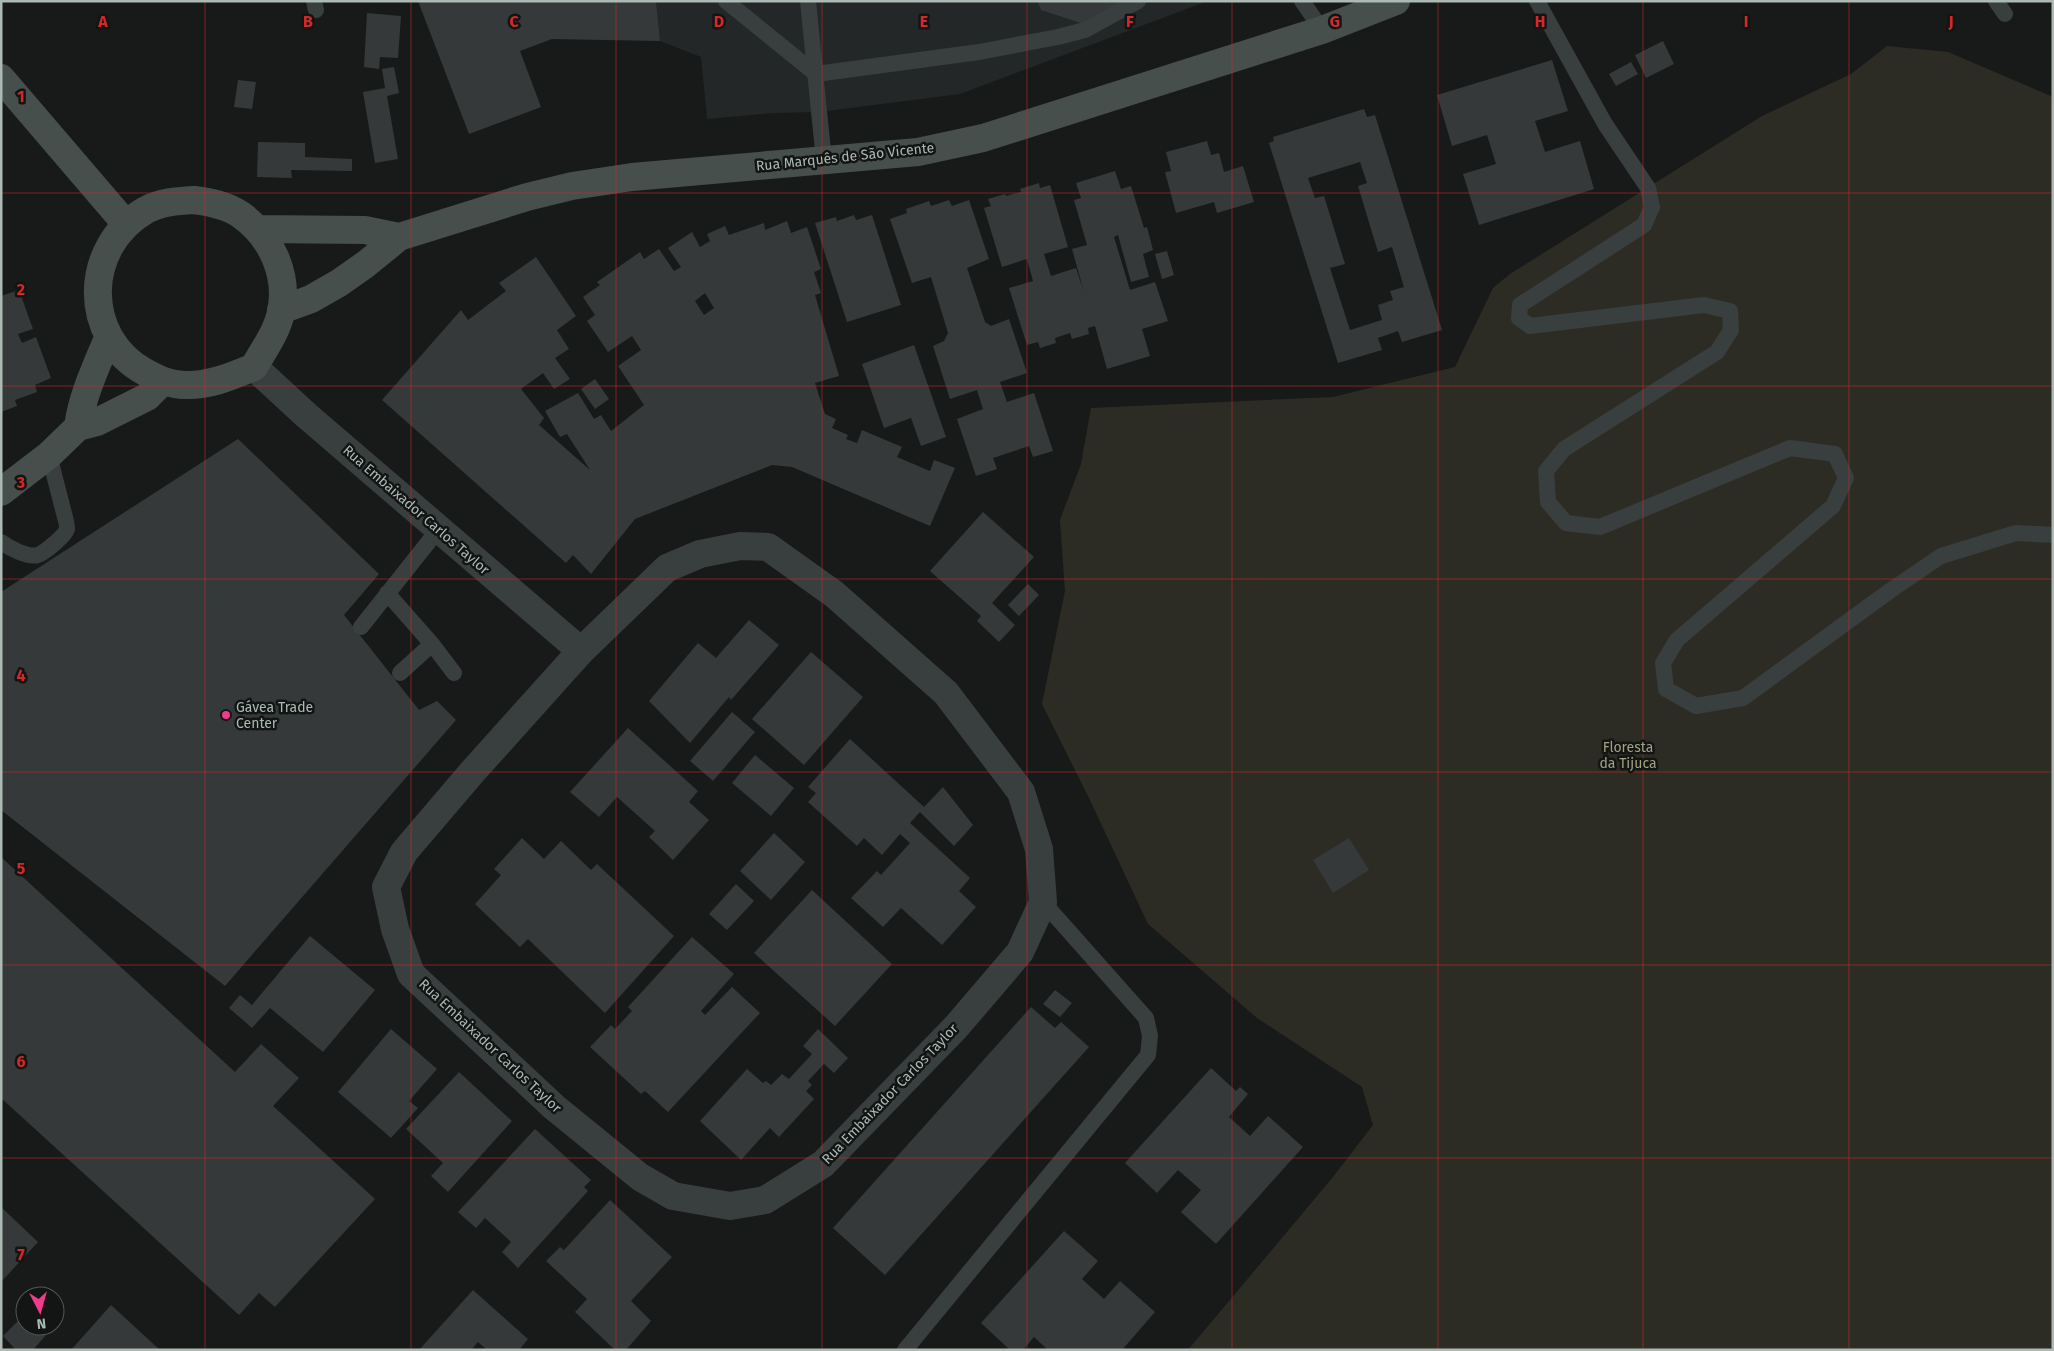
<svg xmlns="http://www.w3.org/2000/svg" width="2054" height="1351" viewBox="0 0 2054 1351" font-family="'Fira Sans',sans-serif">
	<rect width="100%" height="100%" fill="#181a1a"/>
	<path fill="#242727" d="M656,1H1208L960,94L819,112L772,113L707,119L701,57L660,41Z"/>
	<path fill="#2d2c24" d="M1887,46L1948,52L2053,97V1350H1188L1333,1177L1373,1125L1362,1087L1257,1018L1148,924L1088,796L1042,704L1065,591L1060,520L1081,464L1091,408L1333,397L1455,367L1493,288L1510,274L1762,116L1851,74Z"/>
	<path fill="#353939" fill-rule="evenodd" d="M418,1H656L660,41L552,39L520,51L541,107L469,134Z
		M1037,1H1122L1084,24L1041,10Z
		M367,13L401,16L398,58L380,57L379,69L364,67Z
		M1663,41L1674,64L1646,78L1635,55Z
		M1552,60L1568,111L1535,121L1545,152L1580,141L1594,189L1479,225L1463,174L1496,164L1487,135L1452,146L1437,95Z
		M1631,62L1638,74L1616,86L1609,74Z
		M394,67L399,93L387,96L398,159L375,163L363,92L385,88L382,69Z
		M238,80L256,82L252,109L234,107Z
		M1364,109L1367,117L1375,115L1442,330L1402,342L1398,331L1378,338L1382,350L1338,363L1269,143L1274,141L1273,137ZM1360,162L1367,183L1358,186L1378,252L1392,247L1404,287L1390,291L1393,300L1378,305L1382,320L1350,330L1330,268L1345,264L1324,196L1315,198L1308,178Z
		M1207,141L1211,155L1219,153L1224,172L1243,166L1254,202L1217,213L1214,202L1176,213L1165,172L1171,171L1166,152Z
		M258,142L305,143V157L352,159V171L291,170L292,178L257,177Z
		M1115,171L1121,189L1131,186L1144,228L1147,227L1153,250L1143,254L1149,277L1131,282L1118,235L1114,237L1130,290L1155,282L1168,321L1142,329L1150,356L1107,369L1095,326L1088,328L1089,334L1072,339L1070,333L1055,338L1056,343L1040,348L1038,342L1027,345L1009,288L1033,281L1027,259L1002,267L984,208L991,206L988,199L1005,194L1006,196L1021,192L1020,189L1039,183L1040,188L1050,185L1068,247L1044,254L1051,276L1076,268L1084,292L1072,249L1087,245L1074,200L1081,198L1076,183Z
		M949,200L952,206L969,200L989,259L967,268L985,322L991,326L1009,319L1027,373L1000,382L1007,402L1034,393L1053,451L1033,457L1029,446L993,458L997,469L976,476L957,419L983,409L977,390L950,399L933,346L944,341L948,333L931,277L912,283L890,219L907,213L906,209L929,201L931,206Z
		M854,215L856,220L872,215L901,305L847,322L815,223L836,217L837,221Z
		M787,221L791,233L807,227L821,269L814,272L821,293L815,295L839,376L815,383L825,414L836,419L832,428L848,435L846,439L857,443L862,430L902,447L897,457L930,471L934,460L955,468L930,526L792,467L772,465L635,519L591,574L573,555L566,563L382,400L461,310L468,320L506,291L499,283L536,257L576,316L557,330L569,349L555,358L570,379L554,389L543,373L521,389L544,418L539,425L590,470L567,434L560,437L545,411L578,393L594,419L601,415L611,431L644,405L618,366L641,350L632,336L608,352L587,321L595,315L583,297L600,285L597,282L640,252L644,259L659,249L674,271L681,267L668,248L692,232L700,247L710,241L707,234L725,226L729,235L764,223L765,230ZM705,293L714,308L704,315L695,301Z
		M1167,251L1174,275L1162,279L1155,254Z
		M19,290L33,329L18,334L22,343L36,337L51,378L35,385L37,392L15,400L17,406L1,412V296Z
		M914,345L946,437L921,446L911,418L884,428L862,364Z
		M595,379L609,399L595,409L581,389Z
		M238,439L379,574L344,615L419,710L437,701L456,720L225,986L1,810V592Z
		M983,512L1034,557L992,603L1015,625L999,642L977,621L981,616L930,571Z
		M1028,584L1039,595L1019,616L1008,605Z
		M749,620L779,645L731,700L729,697L690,743L649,701L698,643L716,658Z
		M811,652L863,697L804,765L752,719Z
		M732,712L755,732L713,781L690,761Z
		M628,728L698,791L689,802L709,820L673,860L649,837L655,831L617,797L599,817L570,792Z
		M850,739L924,807L943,787L973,825L954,846L920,812L910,823L970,878L959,891L976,907L942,945L901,908L883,927L851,898L877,871L881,875L910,843L900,834L882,855L864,838L857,846L808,802L816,793L808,787Z
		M755,755L794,788L771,816L732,783Z
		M774,833L805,862L771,900L740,871Z
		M522,838L544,859L561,841L591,870L597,864L674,936L605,1013L528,939L520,947L475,904L501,875L494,869Z
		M1349,838L1369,870L1333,893L1313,860Z
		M1,857L235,1072L261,1044L299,1078L273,1106L375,1199L275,1307L259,1293L239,1315L1,1098Z
		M736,884L754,901L727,930L709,914Z
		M812,890L892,964L835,1026L754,953Z
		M310,936L375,990L323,1052L270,1008L252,1028L229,1008L240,995L252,1005Z
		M692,937L734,974L701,1011L705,1015L732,987L760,1013L668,1112L645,1091L641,1094L590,1047L611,1025L615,1029L632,1011L628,1007Z
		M1055,990L1072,1003L1060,1017L1043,1004Z
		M1031,1007L1055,1028L1061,1022L1089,1047L885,1275L833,1228Z
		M391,1029L437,1069L409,1101L418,1108L391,1138L338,1092Z
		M818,1029L848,1058L834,1073L824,1064L808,1081L812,1085L806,1091L814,1099L779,1137L770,1128L741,1160L700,1121L747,1069L763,1083L766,1081L771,1085L782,1074L789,1079L812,1054L803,1046Z
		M1211,1068L1236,1091L1240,1087L1248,1094L1229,1117L1250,1136L1268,1116L1303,1147L1216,1244L1181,1212L1201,1190L1178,1170L1157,1193L1125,1163Z
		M459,1072L512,1121L448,1192L431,1176L443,1163L406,1129Z
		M535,1129L591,1180L584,1187L588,1191L518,1268L502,1252L511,1242L485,1218L476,1228L458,1212Z
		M610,1200L672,1257L631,1301L651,1321L626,1350H615L575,1312L587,1299L546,1261L560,1247L564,1250Z
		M1,1207L38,1242L1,1282Z
		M1064,1231L1098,1261L1082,1279L1104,1299L1120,1281L1155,1312L1122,1350H1048L1034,1337L1023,1350H1010L981,1323Z
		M473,1290L528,1339L519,1350H487L478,1342L471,1350H419Z
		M111,1305L160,1350H71Z
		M25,1314V1326H37L46,1335L33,1350H16L3,1336Z"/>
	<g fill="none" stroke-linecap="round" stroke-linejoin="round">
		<path stroke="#393f3e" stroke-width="16" d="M314,1L316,10
			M726,1L816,74L979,52L1058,37L1085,30L1138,1
			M808,1L824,161
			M1302,1L1322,30
			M1537,1L1605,124L1648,188L1652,207L1644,225L1520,305L1519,318L1530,326L1704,305L1730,311L1731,330L1717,352L1564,449L1546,471L1548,502L1566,523L1600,527L1790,448L1835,454L1846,478L1833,506L1677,640L1663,663L1666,689L1696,706L1743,698L1891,590L1941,556L2016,533L2053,535
			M1996,1L2005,14
			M1,542C9,548 28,558 38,555C44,553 65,536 67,529C67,527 67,524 66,521L49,455
			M387,593L432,644L454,673
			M361,627L438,530
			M400,673L432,644
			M905,1350L1148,1055L1150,1036L1146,1018L1043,902"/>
		<path stroke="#393f3e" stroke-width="28" d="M254,367L306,415L581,651
			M740,546L768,547L834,594L946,693L1021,792L1039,849L1043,902L1020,952L956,1027L823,1164L765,1200L730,1206L673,1196L640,1177L554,1107L411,974L395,929L386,887L404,852L474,770L581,651L667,568L700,554Z"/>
		<path stroke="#474f4c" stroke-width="28" d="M1,78L126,224
			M194,200C210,202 227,205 241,215C271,236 289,275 281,312C277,332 264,349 254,367C232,376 209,386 185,385C170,385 158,379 145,372C81,337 83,246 146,210C161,202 177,201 194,200Z
			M258,229L365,230L399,237
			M281,310L311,299L339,283L366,264L399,237L527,197L572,186L632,177L918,152L983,138L1322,30L1396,1
			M78,427C82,396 96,367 108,338
			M1,492L49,455L78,427L97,422L147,397L163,381"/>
	</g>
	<path fill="none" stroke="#d62828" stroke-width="1" stroke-opacity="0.55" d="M205,1V1350M411,1V1350M616,1V1350M822,1V1350M1027,1V1350M1232,1V1350M1438,1V1350M1643,1V1350M1849,1V1350M1,193H2053M1,386H2053M1,579H2053M1,772H2053M1,965H2053M1,1158H2053"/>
	<circle fill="#f03b8d" stroke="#131515" stroke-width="2" cx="226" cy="715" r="5"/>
	<g text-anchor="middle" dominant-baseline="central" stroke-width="5" stroke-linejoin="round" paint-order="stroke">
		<g font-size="14" fill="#abbab3" stroke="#131515">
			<text transform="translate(845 157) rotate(-6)">Rua Marquês de São Vicente</text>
			<text transform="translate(416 510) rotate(41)">Rua Embaixador Carlos Taylor</text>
			<text transform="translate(490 1046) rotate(43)">Rua Embaixador Carlos Taylor</text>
			<text transform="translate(890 1094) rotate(-46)">Rua Embaixador Carlos Taylor</text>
		</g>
		<g font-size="14" fill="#abbab3" stroke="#131515" text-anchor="start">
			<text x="236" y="707">Gávea Trade<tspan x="236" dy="16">Center</tspan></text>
		</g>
		<g font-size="14" fill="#a4a282" stroke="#131515">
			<text x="1628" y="747">Floresta<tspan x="1628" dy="16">da Tijuca</tspan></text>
		</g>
	</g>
	<g font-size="16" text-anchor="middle" font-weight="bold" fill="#d62828" stroke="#131515" stroke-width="5" stroke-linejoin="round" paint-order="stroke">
		<text x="103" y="27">A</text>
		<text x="308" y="27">B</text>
		<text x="514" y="27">C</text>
		<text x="719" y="27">D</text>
		<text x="924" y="27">E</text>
		<text x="1130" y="27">F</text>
		<text x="1335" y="27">G</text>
		<text x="1540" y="27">H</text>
		<text x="1746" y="27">I</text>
		<text x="1951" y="27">J</text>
		<text x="21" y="102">1</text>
		<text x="21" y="295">2</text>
		<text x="21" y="488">3</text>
		<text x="21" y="681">4</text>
		<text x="21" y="874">5</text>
		<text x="21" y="1067">6</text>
		<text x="21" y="1260">7</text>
	</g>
	<rect width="2054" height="1351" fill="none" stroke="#abbab3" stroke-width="5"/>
	<g transform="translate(40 1311) rotate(174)"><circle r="24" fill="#131515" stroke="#505754"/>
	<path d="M0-4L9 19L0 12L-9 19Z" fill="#f03b8d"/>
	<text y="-8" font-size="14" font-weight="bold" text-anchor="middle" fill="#abbab3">N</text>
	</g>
</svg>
